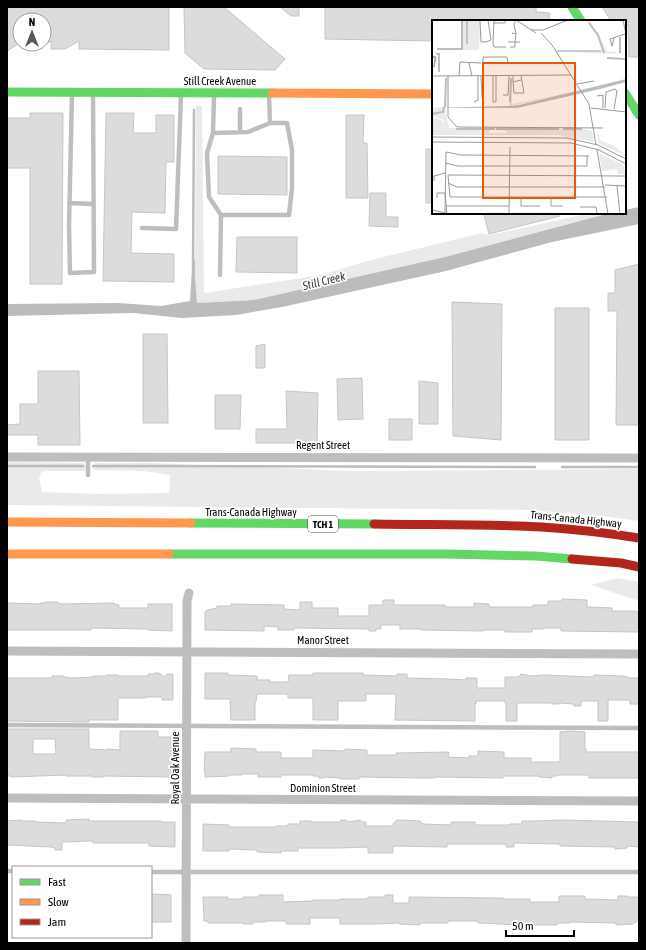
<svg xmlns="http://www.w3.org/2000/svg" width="646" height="950" viewBox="0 0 646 950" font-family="'Asap Condensed',sans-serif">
	<rect width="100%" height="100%" fill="#fff"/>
	<path fill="#eaeaea" d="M196,106H202L204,293L321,275L371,260L482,233L491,235L590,213H612L591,218L445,257L254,300L197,303L195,276Z
		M7,462L84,463L86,467L85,471H42L39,478L42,492L98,494L169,493L170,475L144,471L93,470V467L95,463H151L351,471L639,469V521L602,516L527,510L7,505Z
		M618,578L639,582V601L591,585Z"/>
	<path fill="#bcbcbc" d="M639,207V224L552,242L446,271L282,307L236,315L182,318L133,313L7,316V304L118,303L161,306L190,301L192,268L195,258V276L197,303L254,300L445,257L591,218L612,213H625V210Z"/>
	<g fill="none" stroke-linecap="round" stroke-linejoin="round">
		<path stroke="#bcbcbc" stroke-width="2.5" d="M193,269L194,110
			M7,466H83
			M93,466L535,467
			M562,467H639"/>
	</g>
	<path fill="#dcdcdc" stroke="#c5c5c5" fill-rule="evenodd" d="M7,7H169V50L79,49V41L65,49H51V41L44,45V20H20V43L7,51Z
		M184,7H224L285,59L275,70L204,69L185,53Z
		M280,7H299V16H291Z
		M325,7H536V12L550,13L549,21H433V41L325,39Z
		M602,7H639V57H629L628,21H611Z
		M30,113H63L62,284H30V168H7V118H30Z
		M106,113H134L133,133H156V115H174V162H166L165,213L132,212L131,253L174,254V282L103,281Z
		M346,115H364L363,143H367L368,198H346Z
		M426,149H433V203H426Z
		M218,156L287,157V195L218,194Z
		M370,193H386V217H398V227L369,226Z
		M491,213H559L560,216L489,234L484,215Z
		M237,237H297V273L236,272Z
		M639,264V425H616L617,311H608V293H615V270Z
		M452,302L502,304L501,440L453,436Z
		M555,308H589V440H555Z
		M143,334H167L168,423H143Z
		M265,344V368H256V346Z
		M38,371H79L80,445H38V435H7V425L20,424V404H38Z
		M362,378L363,419L338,420L337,379Z
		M419,381L438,383V424H419Z
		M286,391L318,393L317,443H256V429H287Z
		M215,395H241L240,429H215Z
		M389,419H412V440H389Z
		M562,599L587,600V607L612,608V611H634L638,612V615H639V632L561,631V628H544V629H532V632H505V630H483V631L421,630V629H400V625H381V629H376V631H369V629L294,628V630H278V627L264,626V631L205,630V612L207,610L217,608V606H231V604L284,605V609L300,610V602H312V608H338V616H369V605H383V600H394V605H445V607H474V603L489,604V607H533V605H548V601H562Z
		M45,602H58V603L62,604L114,603V604L119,605V608H148V604H172V631L148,630V629L91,628V630H7V603L40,604V603H45Z
		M154,673H159L164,677L167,674H173V700H162V697H145V698H118V720H89V722L7,721V678H52V676H64V677L71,678L93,677V676H107V675H118V676H148V674H153Z
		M205,673H228V675L257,676V680H270V682H288L289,675H313V673H363V675H367L397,676V674H407V678L449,679L466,680V678H477V688H505V677H518L521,674L527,675L530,676L545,675L593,677L594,675L623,676L628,677V678H639V704H630V700H608V721H598V701H581V706H574V704L559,703V704H551V703H517V721H506V703H505V701H476V704L475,703V721L395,720L396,694H366V701H338V720H313V698H288V694H257L256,702H255V720H231L230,699H205Z
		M7,729H89V749L107,750V749L120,750V731H158V737H171L172,777L104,776V777H92V776H66V775L11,777V776H7ZM33,739H55L56,754H33Z
		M570,731L585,732V749H586V752H639V778H589V775H557V776H552V778L539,777V776H503V778L435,777V778H421L359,777V779H340V778L325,777L324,778H319L318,776H313V775H281V777H258V774H242V775H229V776L205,777V771H204L205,752H231V748L256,749V752H281V758H313V750L345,751V749L367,750V755H396V753L449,752L448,757L469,758V756H478V751L504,752V758H531V762H560V732Z
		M89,819V821H161V822H175V847L149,846V843H93V841L62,842V850H55V848L51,847L7,845V821L22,820V821H35V822L66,823V820Z
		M341,820H346L348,822L360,820L362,822H366V826H391L397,820L420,821L423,824L451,825V822H475V825H510V824H522V821H534L560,820L639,822V847L627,846V848L615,849V847L560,846V844L518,843H514V847H506V844H447V847L393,846V853H368V847L338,848H298V851H281V853L257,852V850L229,849V851H203V824L229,825V827H276V826H288V824H300V821H311V822H340Z
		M151,894L171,895V922H151Z
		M259,895H283V902L313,901V900H340V899H367L368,897H385V895H393V903H409V897L498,898H503V899H530V902H559V896H585V899L618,900V896H627V897H639V920L633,924L616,925V923L570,922V923H557V925H520L478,923L477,921H448V923H420V925L399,924V923L376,924H340V918H310V924H286V921H265V922H253V924H243V923H208V921H204L203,897H228V899H243V897H259Z"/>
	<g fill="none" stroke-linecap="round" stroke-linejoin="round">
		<path stroke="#bebebe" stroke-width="4.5" d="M72,94L69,225L70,273L94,272L93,94
			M214,95L213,133L248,132L270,123
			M240,109V132
			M213,133L207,153L209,197L221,215H289L292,188V150L287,123H270L269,95
			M69,203L93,204
			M142,228L176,229L181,95
			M220,275L221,215
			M88,457V475
			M7,725L639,728
			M7,871H13
			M151,872H639"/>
		<path stroke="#bebebe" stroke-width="9" d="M7,457L639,458
			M7,651L639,654
			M7,798L639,801
			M186,943L187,601L189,593"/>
		<path stroke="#63d668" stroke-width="9" d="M572,7L581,21
			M7,92L272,93
			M625,93L639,115
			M191,523L374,524
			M169,554H447L535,556L572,559"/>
		<path stroke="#ff974d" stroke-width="9" d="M272,93L433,94
			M7,522L191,523
			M7,554H169"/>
		<path stroke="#b3261e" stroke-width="9" d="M374,524C430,525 486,524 542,527C574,529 607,533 639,538
			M572,559L621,563L639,567"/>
	</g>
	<g text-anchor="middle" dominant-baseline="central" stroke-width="3.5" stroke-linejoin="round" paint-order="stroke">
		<rect fill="#fff" stroke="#4c4c4c" stroke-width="1" x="308" y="516" width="30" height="16" rx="3"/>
		<g font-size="10" font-weight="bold" fill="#000">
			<text x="323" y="524">TCH 1</text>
		</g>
		<g font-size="11" fill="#000" stroke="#fff">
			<text x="220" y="81">Still Creek Avenue</text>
			<text x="323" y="445">Regent Street</text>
			<text x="251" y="512">Trans-Canada Highway</text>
			<text transform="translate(576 519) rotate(6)">Trans-Canada Highway</text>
			<text x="323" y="640">Manor Street</text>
			<text transform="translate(175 768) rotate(-90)">Royal Oak Avenue</text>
			<text x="323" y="788">Dominion Street</text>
		</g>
		<g font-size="12" font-style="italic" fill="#404040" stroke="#fff">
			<text transform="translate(324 281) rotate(-14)">Still Creek</text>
		</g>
	</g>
	<g transform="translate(432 20)">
		<rect width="194" height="194" fill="#fff"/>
		<path d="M29,0H48L47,30H31ZM155,1L163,2L159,3L176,32L185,31L183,33L194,34L134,32H170L166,17ZM79,58L80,84L147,71L79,86ZM0,88H13L17,108L63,109L57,110V113H75V111L65,109H151L160,111L162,122L126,115H0V97L10,100L11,104L12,100L1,96ZM165,114L167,115L168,120L184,127L194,136L166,123ZM167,133L191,145L194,154H186L185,149L170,151Z" fill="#eaeaea"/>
		<path d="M194,59V62L168,69L85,88H0L74,86H78L79,80V86L87,85Z" fill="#bcbcbc"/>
		<path fill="none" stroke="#bcbcbc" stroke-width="2" d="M157,3L166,15L172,33M188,17V33M5,29H30V0M4,34H7V52M175,38L194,39M78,82L79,58M13,87L14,58M0,94L11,92L12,87M24,109H63M64,109H127M131,109H150"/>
		<path fill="none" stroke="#999" stroke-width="1" d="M62,0L61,24L62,27H74M84,0L104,13M191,0L194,14M48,1L49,22H54L59,20L56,0M61,3H73V0M99,10H111L136,0M80,13L84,14L82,4L84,0M109,13L120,25L157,84L164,125M84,14L83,22H88M182,18L180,26L178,19L193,14M76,22H83V27H78M35,24V0M125,31H169M0,37L3,38L2,47L4,37L1,36M37,43L40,56M51,52V37H75L76,42M0,56L139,55M16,56V97L25,107L171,108M27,56L28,42L49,43M49,56L50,78M61,56V82H64V56M81,56V62L89,60M81,62L82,73H92L89,56M145,64L162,61M71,75H76L77,56M165,76L171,75V88M42,82L46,80V56M159,88L194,92M173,88L174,72L183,69L185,71L182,89M0,117L135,118L166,125L194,139M0,122L139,123L167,130L194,144M165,130L176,194M14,132L29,135L157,136M13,143L26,146H155V136M2,161V156L13,153M16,163L25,167H173M173,165L194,166M185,166L188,194M13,173L15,194M89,177V186H108M119,177V186H131M175,177H18L16,155L194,156M5,178V173H13M15,186H77M148,187H164L165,194M0,190L18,194M13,193L14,132M77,194L78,127"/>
		<path fill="#e8590c" fill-opacity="0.15" stroke="#e8590c" stroke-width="2" d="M51,43H143V178H51Z"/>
		<rect width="194" height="194" fill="none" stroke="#000" stroke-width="2"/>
	</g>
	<rect width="646" height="950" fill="none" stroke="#000000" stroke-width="16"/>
	<rect x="12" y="866" width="140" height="72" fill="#ffffff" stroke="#999999"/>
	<rect x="20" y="879" width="20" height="6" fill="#63d668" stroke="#999999"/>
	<text x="48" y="886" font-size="12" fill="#000000">Fast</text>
	<rect x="20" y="899" width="20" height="6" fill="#ff974d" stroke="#999999"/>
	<text x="48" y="906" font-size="12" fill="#000000">Slow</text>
	<rect x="20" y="919" width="20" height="6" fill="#b3261e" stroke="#999999"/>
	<text x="48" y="926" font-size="12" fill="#000000">Jam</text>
	<g transform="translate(32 32)"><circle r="19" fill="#ffffff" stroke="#999999"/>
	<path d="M0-3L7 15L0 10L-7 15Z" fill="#595959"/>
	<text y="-6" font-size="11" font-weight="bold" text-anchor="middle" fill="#000000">N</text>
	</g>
	<path d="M506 930v6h68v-6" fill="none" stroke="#000000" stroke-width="2"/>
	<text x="512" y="930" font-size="12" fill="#000000" stroke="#ffffff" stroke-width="3" paint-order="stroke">50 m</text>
</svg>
